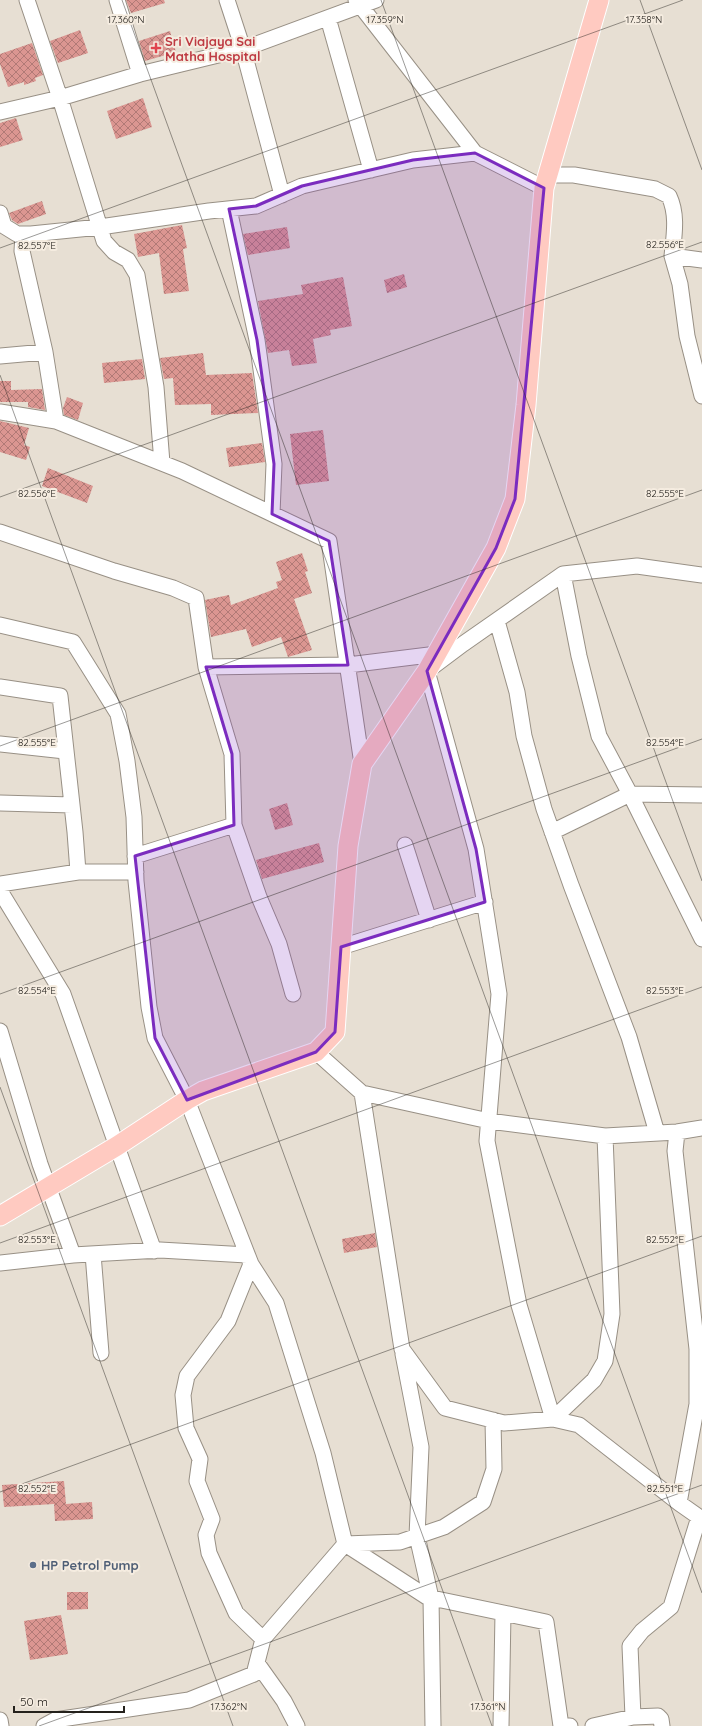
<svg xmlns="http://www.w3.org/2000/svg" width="702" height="1726" viewBox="0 0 702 1726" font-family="Quicksand,sans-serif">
	<defs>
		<pattern id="building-cross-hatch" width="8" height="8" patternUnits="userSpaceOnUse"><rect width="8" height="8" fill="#db9691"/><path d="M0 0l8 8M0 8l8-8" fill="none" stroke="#b17a76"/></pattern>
	</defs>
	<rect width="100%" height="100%" fill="#e7dfd3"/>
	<path fill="url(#building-cross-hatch)" d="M126,0H164L165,3L131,13Z
		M80,30L88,53L58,63L50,41Z
		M170,31L176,52L145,61L139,41Z
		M32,43L43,75L35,78L36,81L24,85V82L8,87L0,64V54Z
		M143,98L152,127L116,139L107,111Z
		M16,118L23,140L0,147V123Z
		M42,201L46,214L18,224L12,220L9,213Z
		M182,225L187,248L183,249L189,291L164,294L159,253L138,257L134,234Z
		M287,227L290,248L248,255L243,234Z
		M404,274L407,287L387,293L384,280Z
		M343,277L352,326L330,330L331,335L313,339L317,363L292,366L289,350L268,353L258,301L303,294L301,285Z
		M203,353L206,375L252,373L258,413L211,415V404L175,405L173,378L164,379L160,358Z
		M142,359L145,379L104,383L102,363Z
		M0,381H11V390L42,389L45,410L28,407V402H0Z
		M67,397L83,403L78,420L64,415L63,408Z
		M0,421L29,428L24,445L30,447L26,460L0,452Z
		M323,430L329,481L296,485L290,434Z
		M262,443L265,462L229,467L226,448Z
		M48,468L93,486L87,503L42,486Z
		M302,553L308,571L305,572L312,593L294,599L312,650L288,657L281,637L252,647L246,629L211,637L205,600L229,595L231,605L278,588L276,582L282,580L276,562Z
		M287,803L293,825L275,830L269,809Z
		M319,843L324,862L262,879L256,860Z
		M375,1233L377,1247L344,1253L342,1239Z
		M64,1481L66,1504L92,1502L93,1519L55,1521L54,1504L4,1507L2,1485Z
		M67,1592H88V1609L67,1610Z
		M61,1615L68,1654L30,1660L24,1621Z"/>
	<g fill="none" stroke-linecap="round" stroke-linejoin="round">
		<defs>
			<path id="minor" d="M27,0L60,98L104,241L114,252L128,260L137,275L156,387L162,463
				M117,0L140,74
				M227,0L243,49L282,195
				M356,0L475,153L544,188
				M328,18L371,170
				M0,112L60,98L140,74L243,49L376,0
				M547,175H574L655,189L669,196C678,215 674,236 672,256
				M229,209L257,340L274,464L272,514
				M0,213L4,226L17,234H31L100,227L209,211L256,206L302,186L413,160L475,153
				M23,234L22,251L45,352L56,421L182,471L329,541L362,764
				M702,260L672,256L680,284L687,336L702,396
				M0,356L45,352
				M0,412L56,421
				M0,532L114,571L173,588L196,598L206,667L348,665L437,654
				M563,574L579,656L599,736L630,794L702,795
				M497,621L517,692L524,736L544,809L571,885L629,1037L657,1133
				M0,625L73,642L118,714L127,761L134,817L136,881L149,1007L155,1038L187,1100L251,1264L276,1303L323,1453L345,1544L400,1542L444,1527L483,1502L494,1469L493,1420
				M0,687L60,696L75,832L78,872
				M0,744L65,751
				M0,803L72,805
				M234,825L259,897L279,944L293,994
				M552,832L630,794L702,939
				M405,845L429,920
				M135,856L234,825L232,754L206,667
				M0,884L78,872H136
				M0,891L63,994L154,1251
				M341,947L485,902
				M0,1031L40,1164L73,1255
				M316,1052L362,1093L489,1121L605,1136L677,1132L702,1128
				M362,1093L402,1349L445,1408L504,1423L553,1419L579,1425L679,1503L699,1517L671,1607L642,1631L630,1646L633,1717L593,1726
				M677,1132L675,1151L697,1349V1404L679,1503
				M93,1254L101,1353
				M0,1263L73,1255L160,1250L247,1255
				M251,1264L228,1321L187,1376L183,1395L186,1428L200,1459L197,1481L212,1519L206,1535L209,1553L236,1613L263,1639
				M403,1354L421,1447L417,1536L431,1598L433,1726
				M553,1419L519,1305L487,1141L499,994L476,849L427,671L463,644L563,574L637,566L702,575
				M553,1419L594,1380L605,1361L612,1314L605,1136
				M257,1663L284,1701L297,1726
				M633,1717L658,1716L661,1719L662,1726
				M0,1720L1,1726
				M44,1726L55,1720L189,1700L254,1674L263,1639L345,1544L427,1597L546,1622L561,1726H570
				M501,1726L503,1613"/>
			<path id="major" d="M0,1216L117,1146L187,1100L203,1091L316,1052L335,1032L348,846L362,764L427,671L496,548L515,499L526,405L544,188L599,0"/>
		</defs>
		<use href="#minor" stroke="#989085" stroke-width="17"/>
		<use href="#major" stroke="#fff" stroke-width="21"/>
		<use href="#minor" stroke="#fff" stroke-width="15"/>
		<use href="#major" stroke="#ffcac1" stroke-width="19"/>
	</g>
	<path fill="#7b2cbf" fill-opacity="0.2" stroke="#7b2cbf" stroke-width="3" stroke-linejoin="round" d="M475,153L544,188L515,499L496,548L427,671L476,849L485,902L341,947L335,1032L316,1052L187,1100L155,1038L135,856L234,825L232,754L206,667L348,665L329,541L272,514L274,464L257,340L229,209L256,206L302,186L413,160Z"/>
	<path fill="none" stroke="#24211c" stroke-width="1" stroke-opacity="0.45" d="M122,0L702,1593M381,0L702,881M640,0L702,170M0,248L683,0M0,375L492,1726M0,497L702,242M0,746L702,490M0,994L702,739M0,1087L233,1726M0,1243L702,987M0,1492L702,1236M39,1726L702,1485"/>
	<path fill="#e0444e" stroke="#f5ece0" stroke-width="1.5" d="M154 42h4v4h4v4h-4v4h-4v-4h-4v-4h4z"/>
	<circle fill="#5c6f8a" stroke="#f5ece0" stroke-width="1.5" cx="33" cy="1565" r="4"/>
	<g text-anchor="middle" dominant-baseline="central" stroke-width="4" stroke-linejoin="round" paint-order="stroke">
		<g font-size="13" font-weight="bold" fill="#be3a42" stroke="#f5ece0" text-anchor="start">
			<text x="165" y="41">Sri Viajaya Sai<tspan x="165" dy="15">Matha Hospital</tspan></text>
		</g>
		<g font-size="13" font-weight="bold" fill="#4e5e75" stroke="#f5ece0" text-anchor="start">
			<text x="41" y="1565">HP Petrol Pump</text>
		</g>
	</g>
	<g font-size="10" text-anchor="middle" fill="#24211c" stroke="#f5ece0" stroke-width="4" stroke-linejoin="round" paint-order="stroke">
		<text x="126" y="23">17.360°N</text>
		<text x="385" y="23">17.359°N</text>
		<text x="644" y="23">17.358°N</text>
		<text x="665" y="248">82.556°E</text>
		<text x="37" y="249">82.557°E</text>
		<text x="665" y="497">82.555°E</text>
		<text x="37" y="497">82.556°E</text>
		<text x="665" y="746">82.554°E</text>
		<text x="37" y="746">82.555°E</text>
		<text x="665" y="994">82.553°E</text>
		<text x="37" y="994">82.554°E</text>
		<text x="665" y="1243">82.552°E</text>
		<text x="37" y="1243">82.553°E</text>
		<text x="665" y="1492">82.551°E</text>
		<text x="37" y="1492">82.552°E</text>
		<text x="229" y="1710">17.362°N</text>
		<text x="488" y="1710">17.361°N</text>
	</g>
	<path d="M14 1706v6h110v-6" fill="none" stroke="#24211c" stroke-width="2"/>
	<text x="20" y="1706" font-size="12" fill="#24211c" stroke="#f5ece0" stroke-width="3" paint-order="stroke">50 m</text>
</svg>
